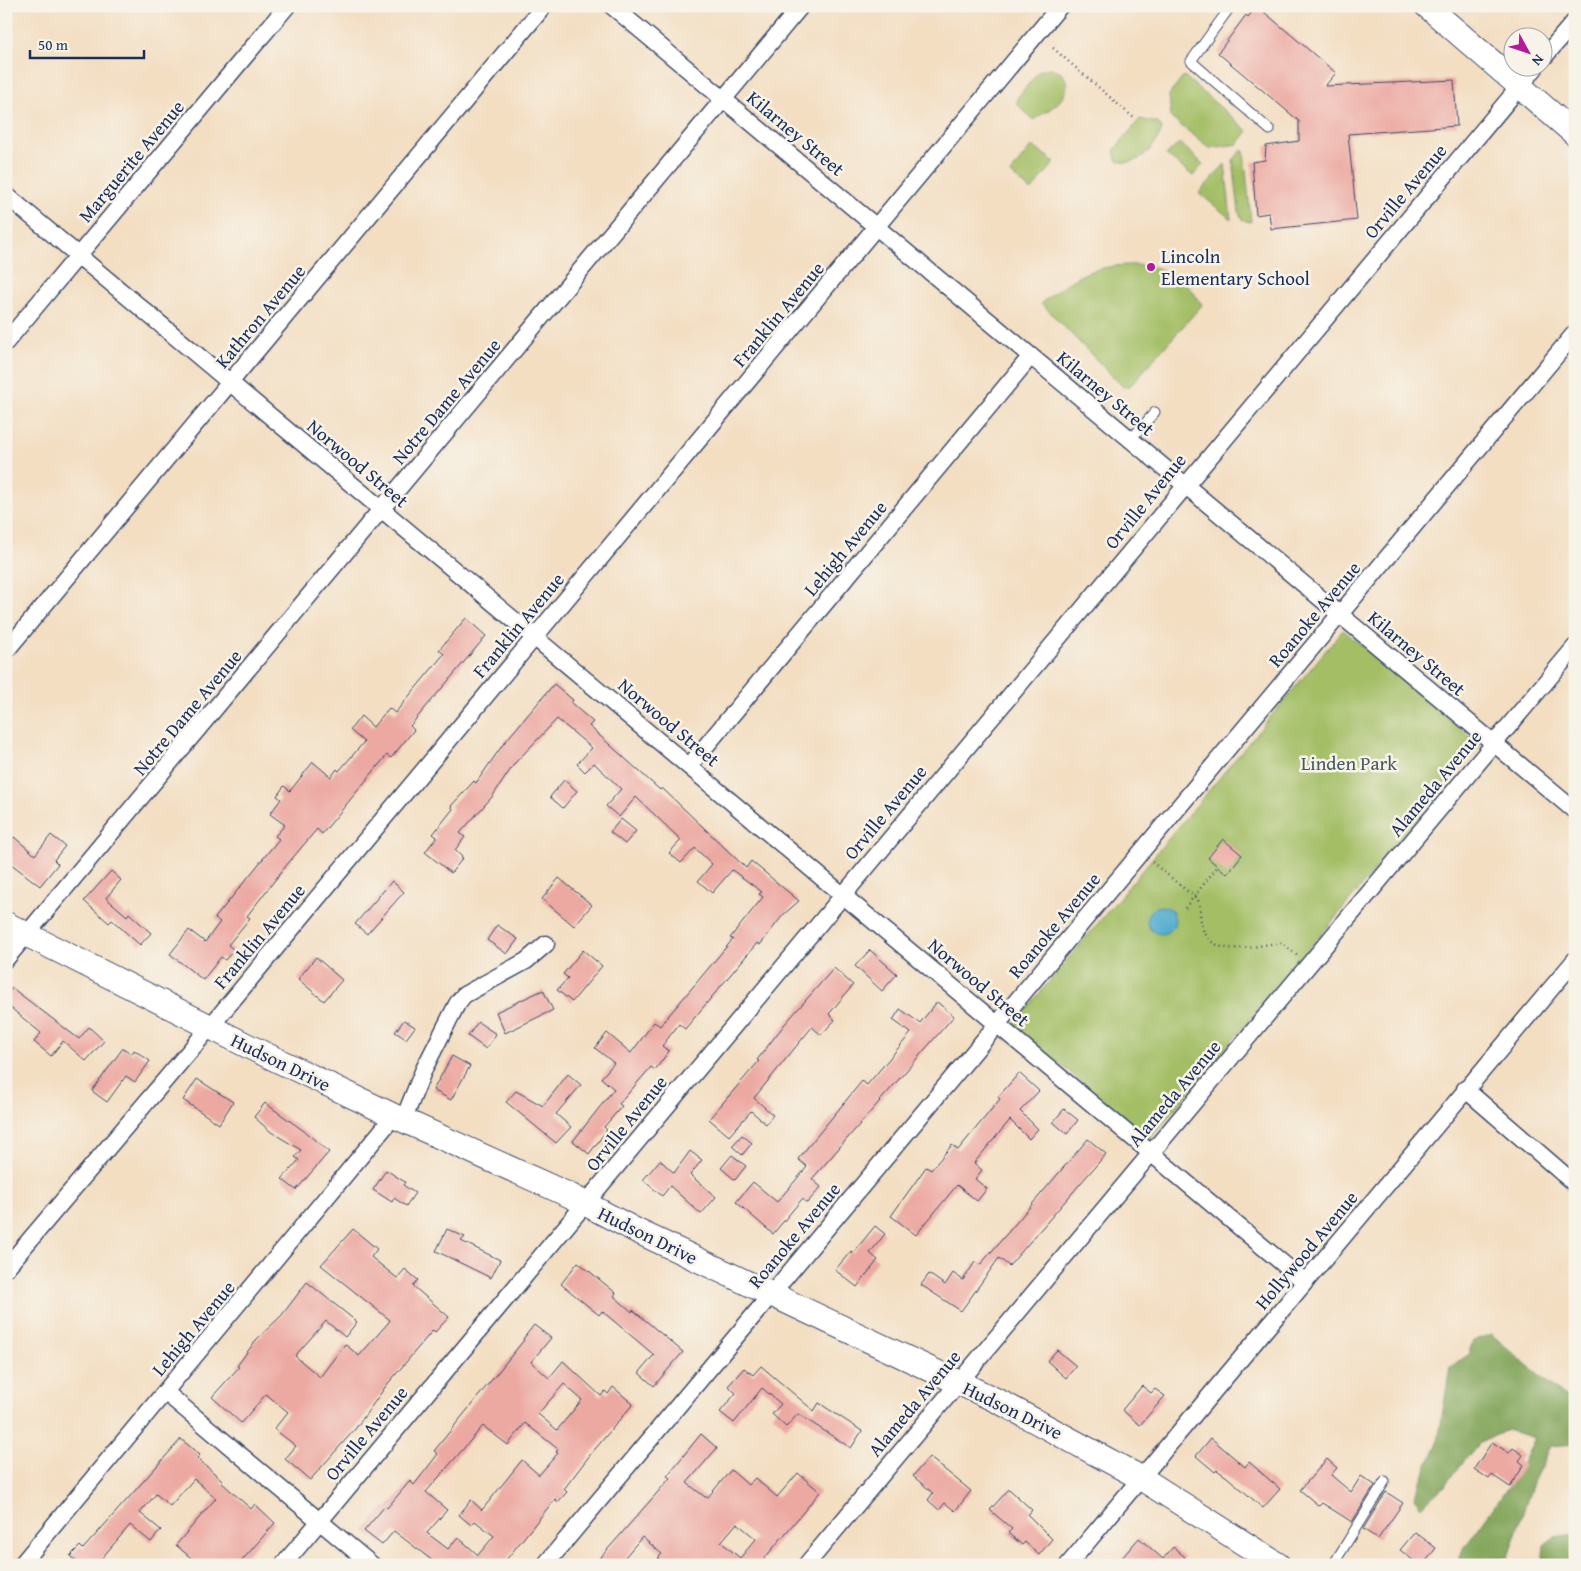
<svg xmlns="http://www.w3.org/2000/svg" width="1581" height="1571" viewBox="0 0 1581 1571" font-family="'Gentium Book Plus',serif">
	<rect width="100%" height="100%" fill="#f7f3e8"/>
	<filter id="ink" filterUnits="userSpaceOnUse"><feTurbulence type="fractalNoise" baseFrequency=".02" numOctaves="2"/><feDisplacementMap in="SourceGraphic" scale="10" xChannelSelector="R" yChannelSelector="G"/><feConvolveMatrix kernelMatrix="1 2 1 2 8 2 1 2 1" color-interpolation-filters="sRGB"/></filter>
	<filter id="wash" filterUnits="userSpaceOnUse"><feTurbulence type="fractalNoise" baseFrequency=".0096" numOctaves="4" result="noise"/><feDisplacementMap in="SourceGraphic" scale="20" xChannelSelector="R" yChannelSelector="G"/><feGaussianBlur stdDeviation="1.12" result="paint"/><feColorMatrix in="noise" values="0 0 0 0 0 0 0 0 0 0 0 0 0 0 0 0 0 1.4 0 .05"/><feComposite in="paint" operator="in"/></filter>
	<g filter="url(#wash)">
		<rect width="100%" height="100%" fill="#f3dec2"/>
		<path fill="#a3be65" stroke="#5f7662" d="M1049,68C1064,70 1072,83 1063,97C1057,106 1042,114 1033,120L1017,104V98L1039,71Z
			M1184,76L1248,131L1238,144L1210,148L1171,118L1169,95Z
			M1140,119L1158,123L1162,129C1157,147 1135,170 1116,160L1114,150Z
			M1180,143L1203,164L1193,176L1166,155Z
			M1032,146L1055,162L1031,191L1010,173Z
			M1241,151H1244L1251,222L1242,220L1239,212L1233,160Z
			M1225,164L1231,219L1199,193Z
			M1130,265C1164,265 1184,276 1202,305L1130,386L1123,387L1041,303C1075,277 1086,267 1130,265Z
			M1343,630L1480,745L1150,1139L1013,1025Z"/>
		<path fill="#82a55a" stroke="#4e6a5c" d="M1491,1334L1562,1395L1575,1403V1444L1551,1446L1534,1480L1508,1557L1486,1560L1484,1565H1457L1462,1551L1519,1472L1535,1438L1507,1430L1478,1444L1444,1486L1421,1507L1414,1497L1438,1442L1450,1367L1468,1355L1473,1341Z
			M1575,1534V1565H1542L1544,1545L1554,1537Z"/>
		<path fill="#4facce" stroke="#356e96" d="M1147 920a14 14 0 1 1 28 0a14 14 0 1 1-28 0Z"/>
		<g id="blocks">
			<path fill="#eca9a2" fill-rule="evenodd" d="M1257,6L1336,73L1325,86L1454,80L1457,126L1348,134L1357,220L1271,229L1269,213L1256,215L1252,162L1265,160L1266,146L1299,141V121L1218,53L1246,15L1248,17Z
				M466,618L486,636L410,726L414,730L391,758L387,755L322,834L317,829L285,867L247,916L250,918L228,945L234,950L225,960L221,957L203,980L170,954L189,930L205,942L220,922L215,918L279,839L275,836L285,825L270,814L281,799L277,796L284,786L290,791L313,762L331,777L337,769L339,771L364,742L350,730L361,716L373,727L389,708L395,713L444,654L439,650Z
				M554,684L573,700L571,703L593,722L589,726L660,790L662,788L746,868L751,861L799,901L783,915L760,945L757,943L685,1029L679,1024L662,1046L669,1051L655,1070L651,1067L619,1104L622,1106L604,1127L607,1130L589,1154L573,1141L614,1089L601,1078L614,1063L595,1048L607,1033L631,1053L654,1022L660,1026L733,939L730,938L763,897L759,894L762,892L732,870L712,893L698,881L712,864L695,848L681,863L669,853L681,840L636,797L619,817L606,806L621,789L594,763L585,772L577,764L592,748L557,719L515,763L492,797L460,833L465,837L455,850L463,858L451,873L425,852L437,837L433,834L453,809L451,806L474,781L476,783L504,743Z
				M564,780L577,791L563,808L550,797Z
				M621,819L636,831L625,844L610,832Z
				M51,835L65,846L54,860L58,864L40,886L6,860V845L14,837L35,855Z
				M1223,839L1242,855L1227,874L1208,858Z
				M111,871L121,880L106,898L127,916L129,913L151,933L140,945L112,920L109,923L84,901Z
				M559,878L592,905L574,926L542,899Z
				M392,881L404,892L367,934L355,924Z
				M497,925L518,939L507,954L487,940Z
				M583,950L602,966L572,1002L557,990L568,978L563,974Z
				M870,950L897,974L882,991L855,966Z
				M316,957L342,980L324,1001L298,979Z
				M834,968L853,985L829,1014L835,1020L821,1035L812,1027L754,1098L773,1115L766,1124L751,1111L729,1136L709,1119L759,1061L757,1060L784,1025Z
				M12,988L79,1039L89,1027L104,1041L86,1061L63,1041L51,1056L34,1042L41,1033L6,1004V996Z
				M543,990L553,1010L505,1033L496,1012Z
				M937,1002L954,1016L812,1179L821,1187L807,1203L802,1199L773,1234L736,1202L753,1182L777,1202L807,1167L798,1159L862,1081L867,1085L911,1033L893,1020L900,1009L920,1023Z
				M404,1020L415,1027L406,1039L395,1032Z
				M478,1022L496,1034L486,1049L468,1036Z
				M123,1048L132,1054L134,1050L150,1061L135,1082L126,1076L107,1102L92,1091Z
				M452,1056L470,1066L451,1100L433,1090Z
				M1019,1073L1039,1091L1020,1111L1038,1129L1029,1139L1010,1120L974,1163L982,1170L975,1179L987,1189L977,1201L957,1185L916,1235L891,1216L926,1167L931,1170L952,1145L958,1150L1000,1099L998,1097Z
				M568,1074L581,1085L556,1114L571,1127L556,1143L506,1102L516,1091L543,1106Z
				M197,1079L233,1102L219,1124L183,1100Z
				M265,1103L304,1131L329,1152L296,1190L282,1179L299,1160L295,1157L301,1150L271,1132L254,1117Z
				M1064,1109L1078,1120L1067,1134L1053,1122Z
				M742,1135L752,1143L742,1155L732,1146Z
				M1088,1139L1106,1154L1009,1266L999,1258L961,1311L921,1285L929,1274L945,1285L953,1273L963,1280L975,1262L980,1265Z
				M690,1151L702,1160L690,1175L716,1197L701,1214L670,1186L662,1196L643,1180L660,1160L674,1173Z
				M732,1155L746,1166L735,1180L721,1168Z
				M386,1170L405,1182L403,1185L415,1193L406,1206L394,1198L392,1202L373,1190Z
				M875,1226L885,1234L870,1253L878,1260L857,1287L835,1270L851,1251L853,1253Z
				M353,1229L377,1249L371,1257L397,1278L405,1269L418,1280L413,1286L449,1317L435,1332L433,1330L386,1386L356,1428L310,1480L285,1459L296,1446L274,1429L288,1412L266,1394L241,1423L212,1397L239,1367L237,1366L256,1340L282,1315L307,1282L357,1322L345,1337L326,1321L295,1356L320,1377L345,1344L359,1356L388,1323L390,1320L321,1265Z
				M447,1229L465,1237L461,1241L500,1260L491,1278L436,1251Z
				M578,1262L616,1293L614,1296L632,1312L633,1310L683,1352L654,1386L639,1373L654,1355L602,1311L599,1315L561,1284Z
				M534,1325L551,1338L531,1362L549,1378L563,1361L601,1396L605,1391L608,1394L613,1387L633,1404L590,1455L564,1489L567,1492L558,1502L555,1499L502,1565H438L394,1531L382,1545L364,1531L385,1506L387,1508L410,1481L414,1485L438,1454L434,1451L524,1340L523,1339ZM564,1384L582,1400L557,1430L538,1414ZM525,1423L558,1449L556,1452L558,1453L539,1475L522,1460L482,1510L471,1500L459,1515L471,1525L475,1521L494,1536L478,1555L458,1537L448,1549L427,1533L447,1510L426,1492L483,1426L508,1445Z
				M1057,1350L1076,1366L1066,1378L1047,1361Z
				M761,1366L814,1411L819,1403L862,1431L851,1448L798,1414L786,1427L772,1414L781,1404L762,1388L734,1423L720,1412L736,1393L728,1386L744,1368L753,1375Z
				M1142,1386L1151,1393L1155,1389L1165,1396L1140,1425L1122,1410Z
				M701,1434L717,1448L687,1483L705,1497H708L731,1470L748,1485L755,1478L777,1497L798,1473L820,1492L759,1565H666L658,1558L662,1554L642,1537L625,1557L634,1565H594L670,1478L667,1476ZM737,1523L756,1539L740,1558L721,1542Z
				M1211,1438L1245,1467L1249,1462L1280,1489L1263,1508L1227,1477L1217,1470L1215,1472L1196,1456Z
				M181,1439L200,1455L197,1458L222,1480L221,1482L251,1509L255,1504L275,1523L238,1565H199L176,1545L216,1498L194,1479L170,1506L156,1494L140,1513L161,1530L151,1542L130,1525L96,1565H80L70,1556L80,1546L83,1549Z
				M1492,1442L1509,1453L1513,1448L1523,1455L1519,1461L1524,1465L1510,1487L1492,1475L1489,1479L1474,1469Z
				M929,1457L971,1491L955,1511L945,1503L939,1510L928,1500L933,1493L913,1476Z
				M1327,1459L1337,1468L1331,1475L1351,1492L1361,1476L1375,1485L1352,1522L1322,1503L1319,1506L1300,1490Z
				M1009,1489L1032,1510L1028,1515L1052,1539L1039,1555L1025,1542L1022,1545L1008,1533L1012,1529L990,1510Z
				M1386,1492L1403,1503L1378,1539L1363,1529Z
				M1415,1532L1436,1548L1423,1565H1419L1400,1550Z
				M1139,1538L1163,1559L1173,1547L1185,1557L1178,1565H1128L1121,1559Z"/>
		</g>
	</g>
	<g filter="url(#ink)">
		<use href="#blocks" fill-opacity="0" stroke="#3b496d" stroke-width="1"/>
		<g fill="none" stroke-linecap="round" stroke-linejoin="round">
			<defs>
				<path id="lane" d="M1231,6L1191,61L1270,130
					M1130,440L1155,412
					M1333,1565L1385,1481"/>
				<path id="street" d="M612,6L1575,811
					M1544,57L1575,21
					M6,195L1305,1282
					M6,342L287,6
					M6,651L544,6
					M690,765L1031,356
					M6,959L801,6
					M1465,1089L1575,1184
					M403,1121L424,1069L457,1004L464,995L526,961L546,944
					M6,1268L210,1027L1060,6
					M165,1392L372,1565
					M21,1565L394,1116
					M283,1565L1535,68
					M545,1565L1575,333
					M806,1565L1575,647
					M1068,1565L1575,960"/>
				<path id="secondary" d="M1427,6L1575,134
					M6,924L254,1049L394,1116L571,1196L637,1231L1002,1403L1141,1478L1278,1565"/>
			</defs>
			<use href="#lane" stroke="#3b496d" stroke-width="11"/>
			<use href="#street" stroke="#3b496d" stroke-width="19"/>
			<use href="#secondary" stroke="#3b496d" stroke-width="26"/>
			<path stroke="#3b496d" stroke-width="2.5" stroke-dasharray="1 4" stroke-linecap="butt" d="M1053,48L1134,118
				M1152,862L1198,900C1202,909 1199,918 1202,927C1215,963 1257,943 1282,943L1298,956
				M1185,908L1218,866"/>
			<use href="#lane" stroke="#fff" stroke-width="9"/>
			<use href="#street" stroke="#fff" stroke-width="16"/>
			<use href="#secondary" stroke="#fff" stroke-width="24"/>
		</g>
	</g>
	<circle fill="#b5179e" stroke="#f7f3e8" stroke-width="2" cx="1151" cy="267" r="5"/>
	<g text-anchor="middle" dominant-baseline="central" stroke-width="5" stroke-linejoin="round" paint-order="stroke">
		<g font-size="19" fill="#1b2f5e" stroke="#f7f3e8">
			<text transform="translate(796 133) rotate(40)">Kilarney Street</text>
			<text transform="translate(131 161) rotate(-50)">Marguerite Avenue</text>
			<text transform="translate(1405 191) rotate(-50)">Orville Avenue</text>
			<text transform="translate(778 314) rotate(-50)">Franklin Avenue</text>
			<text transform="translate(260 316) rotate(-50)">Kathron Avenue</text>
			<text transform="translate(1106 393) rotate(40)">Kilarney Street</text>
			<text transform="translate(446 401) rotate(-50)">Notre Dame Avenue</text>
			<text transform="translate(358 463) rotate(40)">Norwood Street</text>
			<text transform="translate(1145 501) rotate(-51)">Orville Avenue</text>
			<text transform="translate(845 548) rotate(-50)">Lehigh Avenue</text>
			<text transform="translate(1314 614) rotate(-50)">Roanoke Avenue</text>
			<text transform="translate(518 625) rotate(-50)">Franklin Avenue</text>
			<text transform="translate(1417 653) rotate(40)">Kilarney Street</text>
			<text transform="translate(187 712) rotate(-50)">Notre Dame Avenue</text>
			<text transform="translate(669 722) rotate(40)">Norwood Street</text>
			<text transform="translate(1435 783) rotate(-50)">Alameda Avenue</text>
			<text transform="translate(885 812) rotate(-50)">Orville Avenue</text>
			<text transform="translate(1054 925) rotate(-50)">Roanoke Avenue</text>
			<text transform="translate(259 936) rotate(-50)">Franklin Avenue</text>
			<text transform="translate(979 982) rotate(40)">Norwood Street</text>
			<text transform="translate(281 1062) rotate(26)">Hudson Drive</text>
			<text transform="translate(1174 1093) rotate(-50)">Alameda Avenue</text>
			<text transform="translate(626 1123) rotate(-51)">Orville Avenue</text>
			<text transform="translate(648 1235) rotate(26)">Hudson Drive</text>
			<text transform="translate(794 1235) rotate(-50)">Roanoke Avenue</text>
			<text transform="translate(1306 1250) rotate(-50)">Hollywood Avenue</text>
			<text transform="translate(193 1328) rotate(-50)">Lehigh Avenue</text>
			<text transform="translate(914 1403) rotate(-50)">Alameda Avenue</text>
			<text transform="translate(1013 1410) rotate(26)">Hudson Drive</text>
			<text transform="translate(366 1433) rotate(-50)">Orville Avenue</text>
		</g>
		<g font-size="19" fill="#1b2f5e" stroke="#f7f3e8" text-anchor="start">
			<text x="1161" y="256">Lincoln<tspan x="1161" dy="22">Elementary School</tspan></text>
		</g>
		<g font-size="19" fill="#445a60" stroke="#f7f3e8">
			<text x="1349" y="763">Linden Park</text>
		</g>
	</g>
	<rect width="1581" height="1571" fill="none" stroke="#f7f3e8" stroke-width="25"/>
	<g transform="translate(1528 52) rotate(130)"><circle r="24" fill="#f7f3e8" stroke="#9fa5b1"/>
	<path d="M0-4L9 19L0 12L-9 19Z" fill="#b5179e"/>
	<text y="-8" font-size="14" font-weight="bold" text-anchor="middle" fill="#1b2f5e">N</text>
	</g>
	<path d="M30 50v8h114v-8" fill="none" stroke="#1b2f5e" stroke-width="2.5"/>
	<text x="38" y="50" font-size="15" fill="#1b2f5e" stroke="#f7f3e8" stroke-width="4" paint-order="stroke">50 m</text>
</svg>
